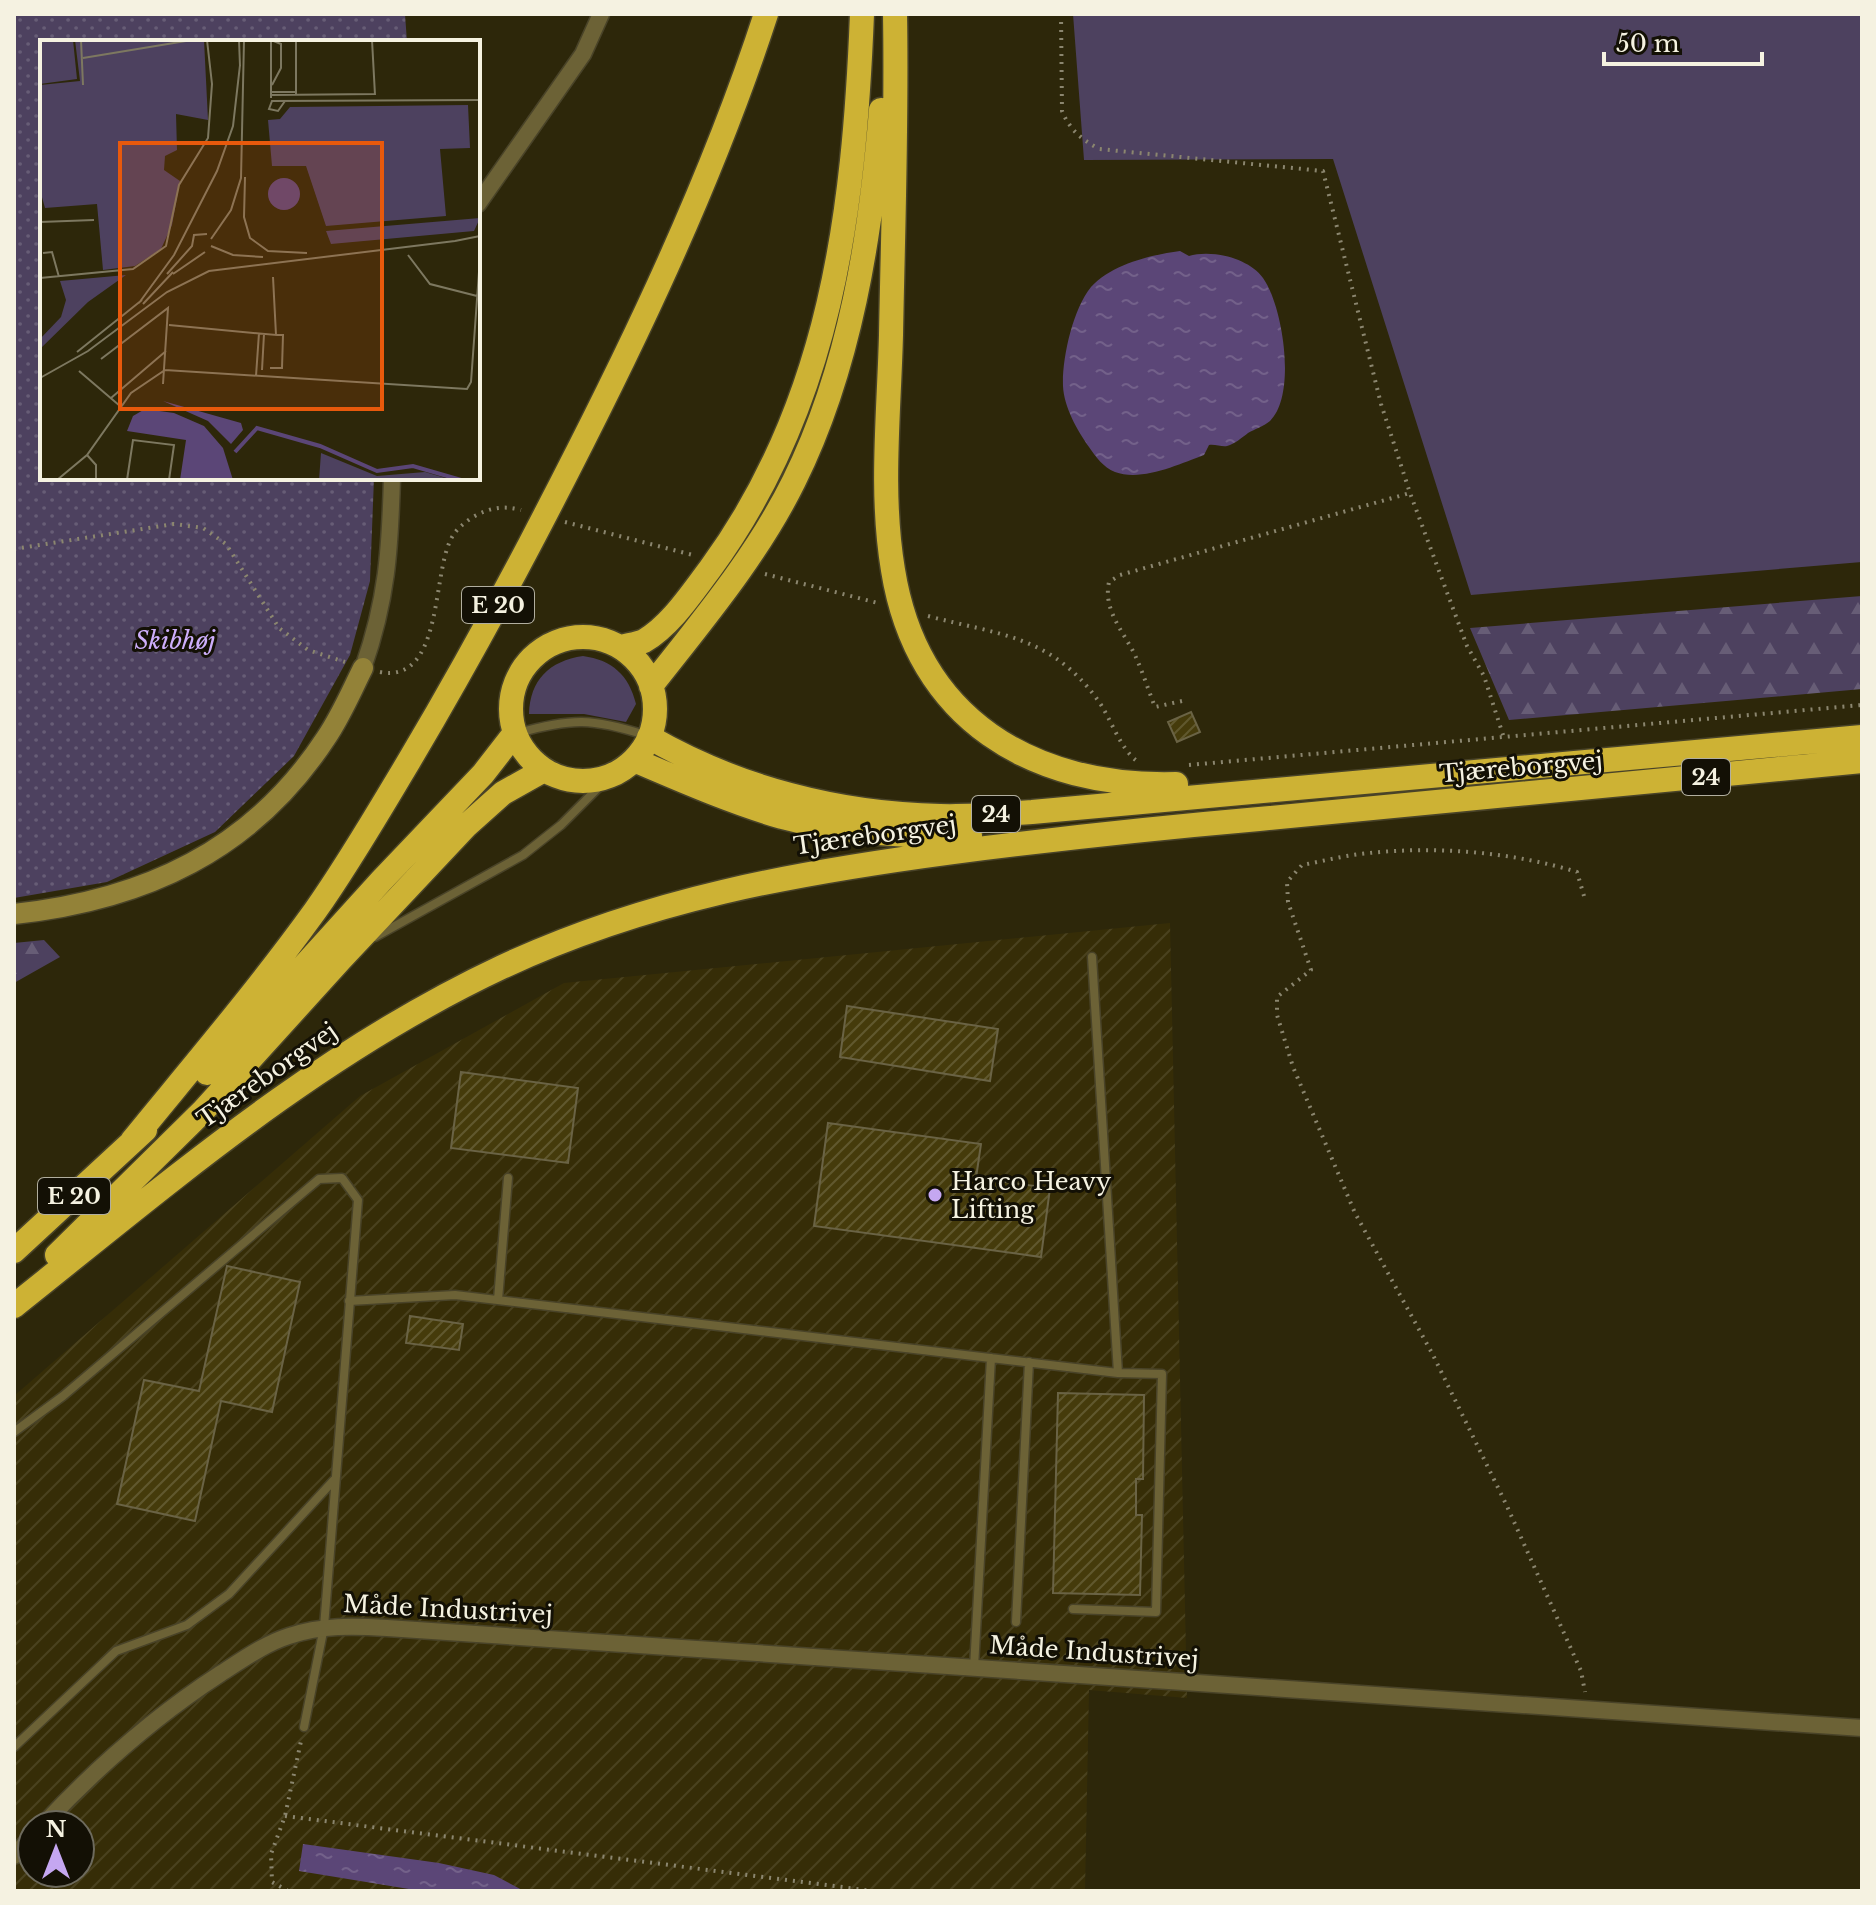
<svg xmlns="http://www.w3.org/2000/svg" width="1876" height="1905" viewBox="0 0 1876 1905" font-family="'Libre Baskerville',serif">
	<defs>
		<pattern id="industrial-furrows" width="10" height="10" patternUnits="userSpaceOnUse" patternTransform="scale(2)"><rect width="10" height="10" fill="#362d07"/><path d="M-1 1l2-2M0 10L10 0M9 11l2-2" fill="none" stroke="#4a421f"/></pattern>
		<pattern id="forest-firs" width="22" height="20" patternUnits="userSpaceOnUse" patternTransform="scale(2)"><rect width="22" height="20" fill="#4d415f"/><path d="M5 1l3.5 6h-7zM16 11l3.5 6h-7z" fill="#675d76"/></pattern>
		<pattern id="park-dots" width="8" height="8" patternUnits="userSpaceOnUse" patternTransform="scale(2)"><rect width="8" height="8" fill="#4d415f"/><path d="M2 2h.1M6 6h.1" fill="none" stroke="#675d76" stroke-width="1.8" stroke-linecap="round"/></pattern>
		<pattern id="water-ripples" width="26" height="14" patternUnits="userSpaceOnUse" patternTransform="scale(2)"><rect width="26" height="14" fill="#5b4677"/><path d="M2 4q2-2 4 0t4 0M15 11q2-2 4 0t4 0" fill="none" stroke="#73618a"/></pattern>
		<pattern id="building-hatch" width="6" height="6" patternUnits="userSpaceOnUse" patternTransform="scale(2)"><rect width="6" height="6" fill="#453b0b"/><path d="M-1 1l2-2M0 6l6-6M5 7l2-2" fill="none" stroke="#60582e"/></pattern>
	</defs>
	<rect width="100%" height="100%" fill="#2d270a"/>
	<path fill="url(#industrial-furrows)" fill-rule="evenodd" d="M1170,923L1187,1698L1089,1690L1085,1891H14V1396L360,1096L564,983ZM32,1825H80V1873H32Z"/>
	<path fill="#4d415f" d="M1073,14H1862V562L1471,595L1333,159L1084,160Z
		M583,656C612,660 629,675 636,704L626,722L584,714H529C530,680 549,661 583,656Z"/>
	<path fill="url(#forest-firs)" d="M1862,596V689L1509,720L1470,628Z
		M44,940L60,957L14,983V943Z"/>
	<path fill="url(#park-dots)" d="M14,14H405L407,42H42V478H374L370,581L350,655L294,756L215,832L107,882L14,898Z"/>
	<path fill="url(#water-ripples)" d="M1180,251L1189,256C1211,249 1249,258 1263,278C1283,306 1297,395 1270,421C1264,426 1255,429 1248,433C1243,437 1233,445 1227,446C1222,447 1215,444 1209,445L1204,455C1179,464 1142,482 1115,472C1103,467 1096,457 1089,447C1077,430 1064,407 1063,386C1062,358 1073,309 1091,287C1112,264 1151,255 1180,251Z
		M303,1844L439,1863L494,1875L524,1891H421L299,1871Z"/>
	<path fill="url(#building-hatch)" stroke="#6a6345" stroke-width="2" d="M1191,712L1200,732L1177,742L1168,722Z
		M847,1006L998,1029L990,1081L840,1057Z
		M461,1072L578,1088L568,1163L451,1148Z
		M828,1123L981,1144L976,1178L1050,1188L1041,1257L814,1226Z
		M227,1266L300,1282L272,1412L221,1401L195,1521L117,1504L144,1380L199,1391Z
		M410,1316L463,1324L459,1350L406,1343Z
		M1058,1393L1144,1395L1143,1479H1136V1515H1142L1140,1595L1053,1593Z"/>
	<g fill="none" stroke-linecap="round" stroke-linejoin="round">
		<defs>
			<path id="lane" d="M518,733C572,718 592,718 645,735
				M375,937L523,855L561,825L610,776
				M498,1300L508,1178
				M349,1301L455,1295L1118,1373L1092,957
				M14,1432L63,1396L319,1179L342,1178L358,1200L324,1627L304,1727
				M1073,1609L1156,1612L1162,1374L1118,1373
				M1016,1622L1029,1362
				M974,1668L991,1358
				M14,1747L116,1651L187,1625L229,1594L334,1480"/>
			<path id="street" d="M478,204L583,54L601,14
				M363,668C387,600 390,550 392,478
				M43,1825C96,1768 154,1717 220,1674C242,1660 264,1644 289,1636C322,1625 353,1626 387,1628L1862,1728
				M14,1856L32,1836"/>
			<path id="secondary" d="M14,914C144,900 252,851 326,738C341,716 351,692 363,668"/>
			<path id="highway" d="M895,14C897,121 893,228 891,335C889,413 880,493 893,570C917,720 1033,788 1176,784
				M511 709a72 72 0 1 1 144 0a72 72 0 1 1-144 0Z
				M621,647C628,645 637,644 644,641C671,625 691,594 710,569C831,404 854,213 862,14
				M651,686C702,621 757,556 794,481C850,368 871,235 881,110
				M649,737C737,788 839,814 940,816C971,817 1001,814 1032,812L1862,737
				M634,760C683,781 731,802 782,817C842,833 909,837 970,836
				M207,1073L381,881L483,774L514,734
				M132,1141C194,1065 258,990 315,911C349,863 379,811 409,761C451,690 491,618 530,544C619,374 706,198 766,14
				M14,1251L145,1130
				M57,1255L203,1111L341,959L466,826L503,793L544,770
				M14,1306C171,1181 319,1053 502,967C648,899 795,873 953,852C1055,839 1156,828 1259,819C1460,801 1661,781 1862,761"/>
		</defs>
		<use href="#lane" stroke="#494328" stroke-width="11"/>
		<use href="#street" stroke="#494328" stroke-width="19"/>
		<use href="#secondary" stroke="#494328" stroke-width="23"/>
		<use href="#highway" stroke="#494328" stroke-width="27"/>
		<path stroke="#8b866f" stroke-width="4" stroke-dasharray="2 6" stroke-linecap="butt" d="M1061,14L1062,111C1070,130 1081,139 1099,149L1323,171L1381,404L1410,493L1467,646L1484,676L1504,738
			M565,522L693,555
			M14,549L174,524L203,528L226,544L279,628L308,650L345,662
			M765,574L878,603
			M928,616C999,635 1050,635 1097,699C1110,716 1120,749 1137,761
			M380,672C443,684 432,575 451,539C456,529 464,523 473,517C489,508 503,505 521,510
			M1182,701L1155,707C1148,689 1142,670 1134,653C1122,630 1103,609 1109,582L1120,575L1410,493
			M1189,765L1862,705
			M1584,896L1577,872C1513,852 1436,846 1369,853C1346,855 1324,861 1302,865L1287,882L1288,902L1311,970L1277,997V1015L1293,1067L1355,1213L1433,1355L1506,1504L1581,1671L1585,1692
			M285,1816L873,1891
			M288,1891L272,1882L271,1854L285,1816L301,1741"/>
		<use href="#lane" stroke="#6c6236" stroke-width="8"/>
		<use href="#street" stroke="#6c6236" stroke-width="16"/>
		<use href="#secondary" stroke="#938238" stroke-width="20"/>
		<use href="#highway" stroke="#cdb234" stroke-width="24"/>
	</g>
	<circle fill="#c5a7f1" stroke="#131005" stroke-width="3" cx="935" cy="1195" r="8"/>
	<g text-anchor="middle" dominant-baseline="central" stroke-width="6" stroke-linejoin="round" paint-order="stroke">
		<g fill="#131005" stroke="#b1ae9f" stroke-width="2">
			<rect x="462" y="587" width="72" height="36" rx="6"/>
			<rect x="1682" y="759" width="48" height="36" rx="6"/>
			<rect x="972" y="796" width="48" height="36" rx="6"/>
			<rect x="38" y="1178" width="72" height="36" rx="6"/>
		</g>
		<g font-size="22" font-weight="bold" fill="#f5f2e1">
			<text x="498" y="605">E 20</text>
			<text x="1706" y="777">24</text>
			<text x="996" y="814">24</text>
			<text x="74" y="1196">E 20</text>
		</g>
		<g font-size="24" font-style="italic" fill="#cdaefb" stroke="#131005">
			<text x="175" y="640">Skibhøj</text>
		</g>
		<g font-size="24" fill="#f5f2e1" stroke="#131005">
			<text transform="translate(1521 767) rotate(-5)">Tjæreborgvej</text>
			<text transform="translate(875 835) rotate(-8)">Tjæreborgvej</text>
			<text transform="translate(267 1075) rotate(-35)">Tjæreborgvej</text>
			<text transform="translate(448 1609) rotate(3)">Måde Industrivej</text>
			<text transform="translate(1094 1652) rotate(4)">Måde Industrivej</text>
		</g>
		<g font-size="24" fill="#f5f2e1" stroke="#131005" text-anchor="start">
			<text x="951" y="1181">Harco Heavy<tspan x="951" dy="28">Lifting</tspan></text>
		</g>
	</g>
	<g transform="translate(40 40)">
		<rect width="440" height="440" fill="#2d270a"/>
		<path d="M428,65L430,108L400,109L406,176L286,186L266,126H232L228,80L240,79L250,67ZM281,413L337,436L385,432L412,440H279Z" fill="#4d415f"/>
		<path d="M440,178L434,191L291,204L286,191ZM86,235L48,262L0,309V299L21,277L26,260L20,241Z" fill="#4d415f"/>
		<path d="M0,0H33L37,39L0,44ZM35,0H164L168,80L136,74L137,110L125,116L124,130L140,141L132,185L121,209L95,226L63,230L57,164L5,168L0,150V45L40,41Z" fill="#4d415f"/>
		<path d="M228 154a16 16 0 1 1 32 0a16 16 0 1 1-32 0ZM123,361L201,383L203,390L191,404L168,381ZM105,369L134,373L164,386L183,408L193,440H140L146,400L87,391L93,376Z" fill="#5b4677"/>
		<path fill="none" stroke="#5b4677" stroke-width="4" d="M195,412L217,388L280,406L337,431L373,426L421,440"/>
		<path fill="none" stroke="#7d7860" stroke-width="2" d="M41,0L43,45M199,0L200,26M231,0V58M231,0L241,4V28L232,45M256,0V55M332,0L335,55M43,18L152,0M231,52H256M231,55L335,54M245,61L238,71L229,69L232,61L440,60M205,137L204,177L210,198L228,211L267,213M0,182L54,180M171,199L191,170L201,138L204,0M415,201L440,196M171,206L193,215L223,217M3,213L12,212L19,237M368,215L390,244L437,256M127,234L152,206L154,195L167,194M133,234L165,212M0,238L93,229L126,206L139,145L168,98L172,44L167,0M99,263L134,215L177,131L193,86L200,25M103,264L133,232M129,285L236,295L233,237M37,312L102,260M61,319L128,268L123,344M230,328H242L243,295H236M222,330L224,294M39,331L80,366M216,336L219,293M0,338L48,311L127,252L169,231L415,201M71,358L126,311M47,415L56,425V440M17,440L47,415L91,353L125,330L427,349L431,342L440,218M87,440L93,400L134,405L129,440"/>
		<path fill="#e8590c" fill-opacity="0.15" stroke="#e8590c" stroke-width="4" d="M80,103H342V369H80Z"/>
		<rect width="440" height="440" fill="none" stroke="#f5f2e1" stroke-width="4"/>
	</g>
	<rect width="1876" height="1905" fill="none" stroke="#f5f2e1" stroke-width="32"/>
	<g transform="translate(56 1849)"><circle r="38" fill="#131005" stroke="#6d6a5d" stroke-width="2"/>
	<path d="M0-6L14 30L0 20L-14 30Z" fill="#c5a7f1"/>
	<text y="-12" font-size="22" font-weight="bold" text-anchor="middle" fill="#f5f2e1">N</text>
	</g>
	<path d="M1604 52v12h158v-12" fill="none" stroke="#f5f2e1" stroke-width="4"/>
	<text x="1616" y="52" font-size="24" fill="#f5f2e1" stroke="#131005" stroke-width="6" paint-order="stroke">50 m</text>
</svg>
